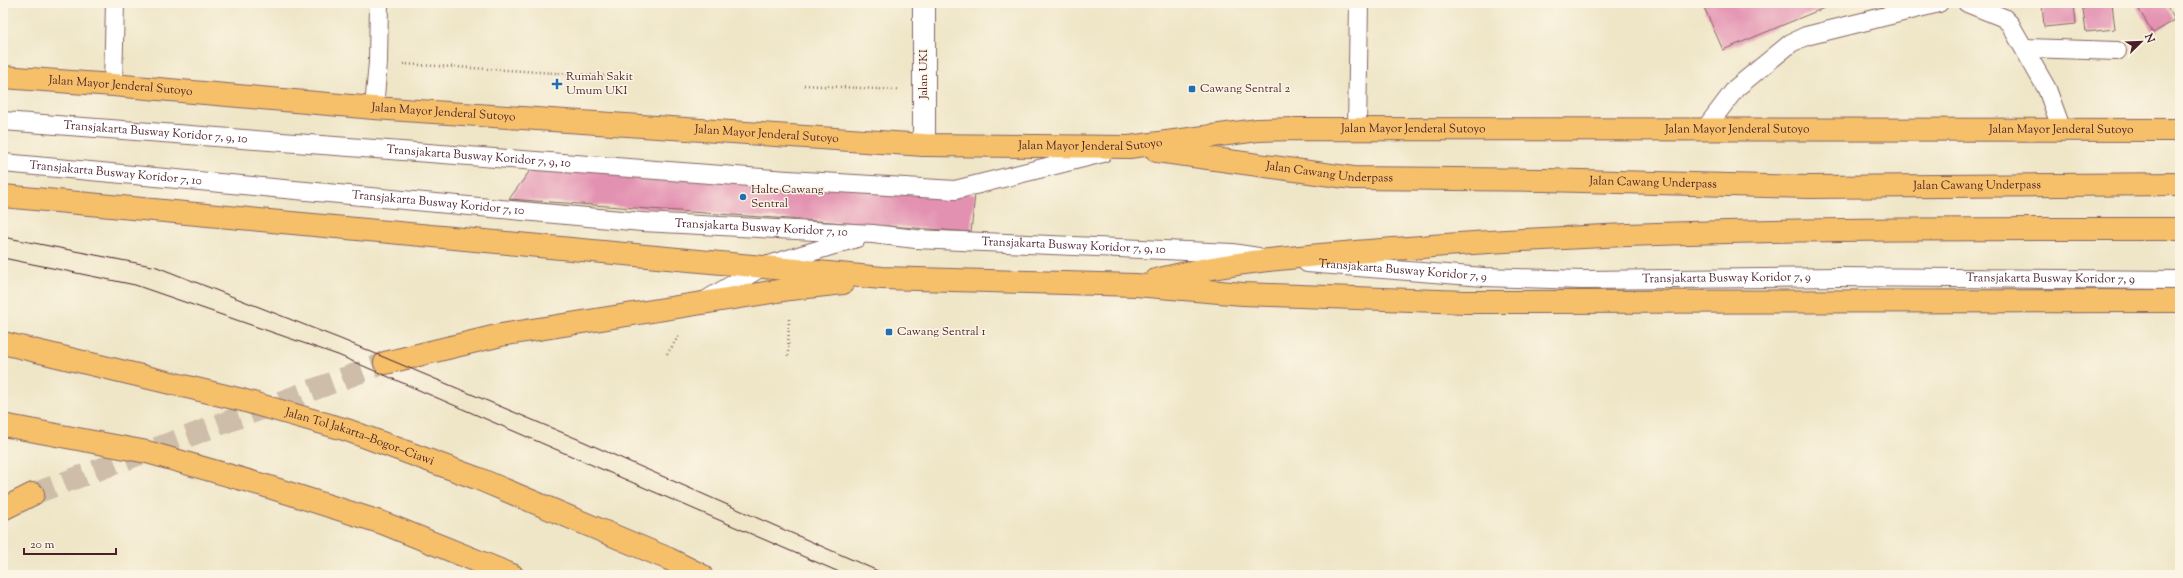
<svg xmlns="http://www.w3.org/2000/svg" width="2183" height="578" viewBox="0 0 2183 578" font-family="'Sorts Mill Goudy',serif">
	<rect width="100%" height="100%" fill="#fcf5e5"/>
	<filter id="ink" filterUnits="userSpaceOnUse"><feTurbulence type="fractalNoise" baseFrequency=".025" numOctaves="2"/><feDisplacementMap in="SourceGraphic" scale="8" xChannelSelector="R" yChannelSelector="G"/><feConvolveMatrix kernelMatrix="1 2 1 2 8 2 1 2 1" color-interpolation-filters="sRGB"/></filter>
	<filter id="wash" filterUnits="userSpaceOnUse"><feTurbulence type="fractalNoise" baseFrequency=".012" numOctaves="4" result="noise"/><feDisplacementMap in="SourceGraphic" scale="16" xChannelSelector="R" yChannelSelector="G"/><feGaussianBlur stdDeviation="0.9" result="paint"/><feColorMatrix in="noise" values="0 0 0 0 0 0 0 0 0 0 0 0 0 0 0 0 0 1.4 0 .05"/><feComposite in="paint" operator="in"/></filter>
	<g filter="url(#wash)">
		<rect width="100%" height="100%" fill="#efe6c8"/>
		<g id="blocks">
			<path fill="#e391b1" d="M1702,3H1836L1723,50Z
				M2042,3H2074L2076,24L2044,27Z
				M2082,3H2112L2115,29L2086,32Z
				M2135,3H2165L2175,20L2153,33Z
				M535,164L975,194L971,232L509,199Z"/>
		</g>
	</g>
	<g filter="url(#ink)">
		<use href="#blocks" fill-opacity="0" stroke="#846562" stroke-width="1"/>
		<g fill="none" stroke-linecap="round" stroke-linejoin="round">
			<path stroke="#cebea9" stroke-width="22" stroke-dasharray="22 11" stroke-linecap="butt" d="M33,494L385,363"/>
			<defs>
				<g id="service">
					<path d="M1967,3L2004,18L2010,24L2047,89L2062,130"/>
					<path d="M2024,48L2117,51"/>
					<path d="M113,85L115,3"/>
					<path d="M374,108L378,62L379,3"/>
					<path id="s1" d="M3,121L788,180L955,190L1103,153"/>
					<path d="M1357,129L1359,3"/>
					<path d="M1705,129L1736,88L1791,43L1806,36L1939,3"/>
					<path id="s2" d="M3,163L642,222L873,234L916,239L1232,253L1258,257"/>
					<path id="s3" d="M1307,263L1484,277L1583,280L1840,277L2180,280"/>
					<path d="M706,300L762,267L857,238"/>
				</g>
				<path id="minor" d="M924,3V145"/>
				<g id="trunk">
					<path id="s4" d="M3,77L113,85L374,108L924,145L1129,147L1258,130L1299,129L2180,130"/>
					<path id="s5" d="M1157,151L1353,178L1544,180L1808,187L2180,184"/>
					<path d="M3,196L882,278L1136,285L1243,294L1466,302L2180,301"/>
					<path d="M1156,280C1246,257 1340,254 1432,246C1681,227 1931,229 2180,229"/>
					<path d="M385,363L501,335L570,324L790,289L843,283"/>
					<path d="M3,509L33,494"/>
				</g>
				<g id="motorway">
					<path id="s6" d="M3,343L242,400L347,430L479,479L669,559L701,575"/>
					<path d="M3,425L147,452L266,486L383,523L512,575"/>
				</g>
			</defs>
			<use href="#service" stroke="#846562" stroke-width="20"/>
			<use href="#minor" stroke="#846562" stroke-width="24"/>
			<use href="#trunk" stroke="#846562" stroke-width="24"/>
			<use href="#motorway" stroke="#846562" stroke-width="24"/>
			<path stroke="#846562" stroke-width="2.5" stroke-dasharray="1 3" stroke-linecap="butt" d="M403,64L608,76
				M804,85L897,90
				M667,354L680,334
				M788,356L789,317"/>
			<use href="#service" stroke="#fff" stroke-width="18"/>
			<use href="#minor" stroke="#fff" stroke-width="22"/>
			<use href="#trunk" stroke="#f6c06b" stroke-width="22"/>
			<use href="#motorway" stroke="#f6c06b" stroke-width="22"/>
			<path stroke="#4a1f2b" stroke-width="1" d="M3,237L157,267L343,340L580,440L887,575
				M3,258L135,285L338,355L846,575"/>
		</g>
	</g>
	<g fill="#1f6fb2" stroke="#fcf5e5" stroke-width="1.5">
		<path d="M555 78h4v4h4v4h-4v4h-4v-4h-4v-4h4z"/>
		<rect x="1188" y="85" width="8" height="8" rx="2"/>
		<circle cx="743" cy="197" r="4"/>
		<rect x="885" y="328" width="8" height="8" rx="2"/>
	</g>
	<g text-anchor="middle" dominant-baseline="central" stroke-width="3" stroke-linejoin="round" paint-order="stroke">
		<g font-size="12" fill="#4a1f2b" stroke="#fcf5e5">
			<text transform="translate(924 74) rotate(-90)">Jalan UKI</text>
			<text stroke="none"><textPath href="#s4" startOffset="118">Jalan Mayor Jenderal Sutoyo</textPath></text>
			<text stroke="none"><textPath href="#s4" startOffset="442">Jalan Mayor Jenderal Sutoyo</textPath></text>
			<text stroke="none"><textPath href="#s4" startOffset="1414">Jalan Mayor Jenderal Sutoyo</textPath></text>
			<text stroke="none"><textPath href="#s4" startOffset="1738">Jalan Mayor Jenderal Sutoyo</textPath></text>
			<text stroke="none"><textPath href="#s4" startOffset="2062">Jalan Mayor Jenderal Sutoyo</textPath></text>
			<text stroke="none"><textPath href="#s1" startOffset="153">Transjakarta Busway Koridor 7, 9, 10</textPath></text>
			<text stroke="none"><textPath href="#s4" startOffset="766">Jalan Mayor Jenderal Sutoyo</textPath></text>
			<text stroke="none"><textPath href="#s4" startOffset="1090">Jalan Mayor Jenderal Sutoyo</textPath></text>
			<text stroke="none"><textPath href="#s1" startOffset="477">Transjakarta Busway Koridor 7, 9, 10</textPath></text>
			<text stroke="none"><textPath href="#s5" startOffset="174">Jalan Cawang Underpass</textPath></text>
			<text stroke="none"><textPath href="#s2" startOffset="113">Transjakarta Busway Koridor 7, 10</textPath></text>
			<text stroke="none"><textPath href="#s5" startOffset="498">Jalan Cawang Underpass</textPath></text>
			<text stroke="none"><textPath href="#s5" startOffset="822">Jalan Cawang Underpass</textPath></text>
			<text stroke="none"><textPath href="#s2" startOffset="437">Transjakarta Busway Koridor 7, 10</textPath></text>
			<text stroke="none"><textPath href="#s2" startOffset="761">Transjakarta Busway Koridor 7, 10</textPath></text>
			<text stroke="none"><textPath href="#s2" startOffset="1074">Transjakarta Busway Koridor 7, 9, 10</textPath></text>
			<text stroke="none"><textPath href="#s3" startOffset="96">Transjakarta Busway Koridor 7, 9</textPath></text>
			<text stroke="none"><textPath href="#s3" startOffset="420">Transjakarta Busway Koridor 7, 9</textPath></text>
			<text stroke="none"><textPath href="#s3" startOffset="744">Transjakarta Busway Koridor 7, 9</textPath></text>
			<text stroke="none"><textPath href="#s6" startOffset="369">Jalan Tol Jakarta–Bogor–Ciawi</textPath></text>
		</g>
		<g font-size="12" fill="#4a1f2b" stroke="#fcf5e5" text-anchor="start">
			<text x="566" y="77">Rumah Sakit<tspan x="566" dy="14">Umum UKI</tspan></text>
			<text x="1200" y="89">Cawang Sentral 2</text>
			<text x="751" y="190">Halte Cawang<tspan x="751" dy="14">Sentral</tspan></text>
			<text x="897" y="332">Cawang Sentral 1</text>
		</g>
	</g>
	<rect width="2183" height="578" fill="none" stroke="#fcf5e5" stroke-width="16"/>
	<g transform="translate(2141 42) rotate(67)" stroke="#fcf5e5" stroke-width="3" paint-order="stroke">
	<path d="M0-3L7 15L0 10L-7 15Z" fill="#4a1f2b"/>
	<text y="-6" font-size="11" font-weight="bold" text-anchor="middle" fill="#4a1f2b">N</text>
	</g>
	<path d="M24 548v6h92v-6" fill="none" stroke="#4a1f2b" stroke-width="2"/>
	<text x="30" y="548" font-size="12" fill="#4a1f2b" stroke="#fcf5e5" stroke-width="3" paint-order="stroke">20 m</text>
</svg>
